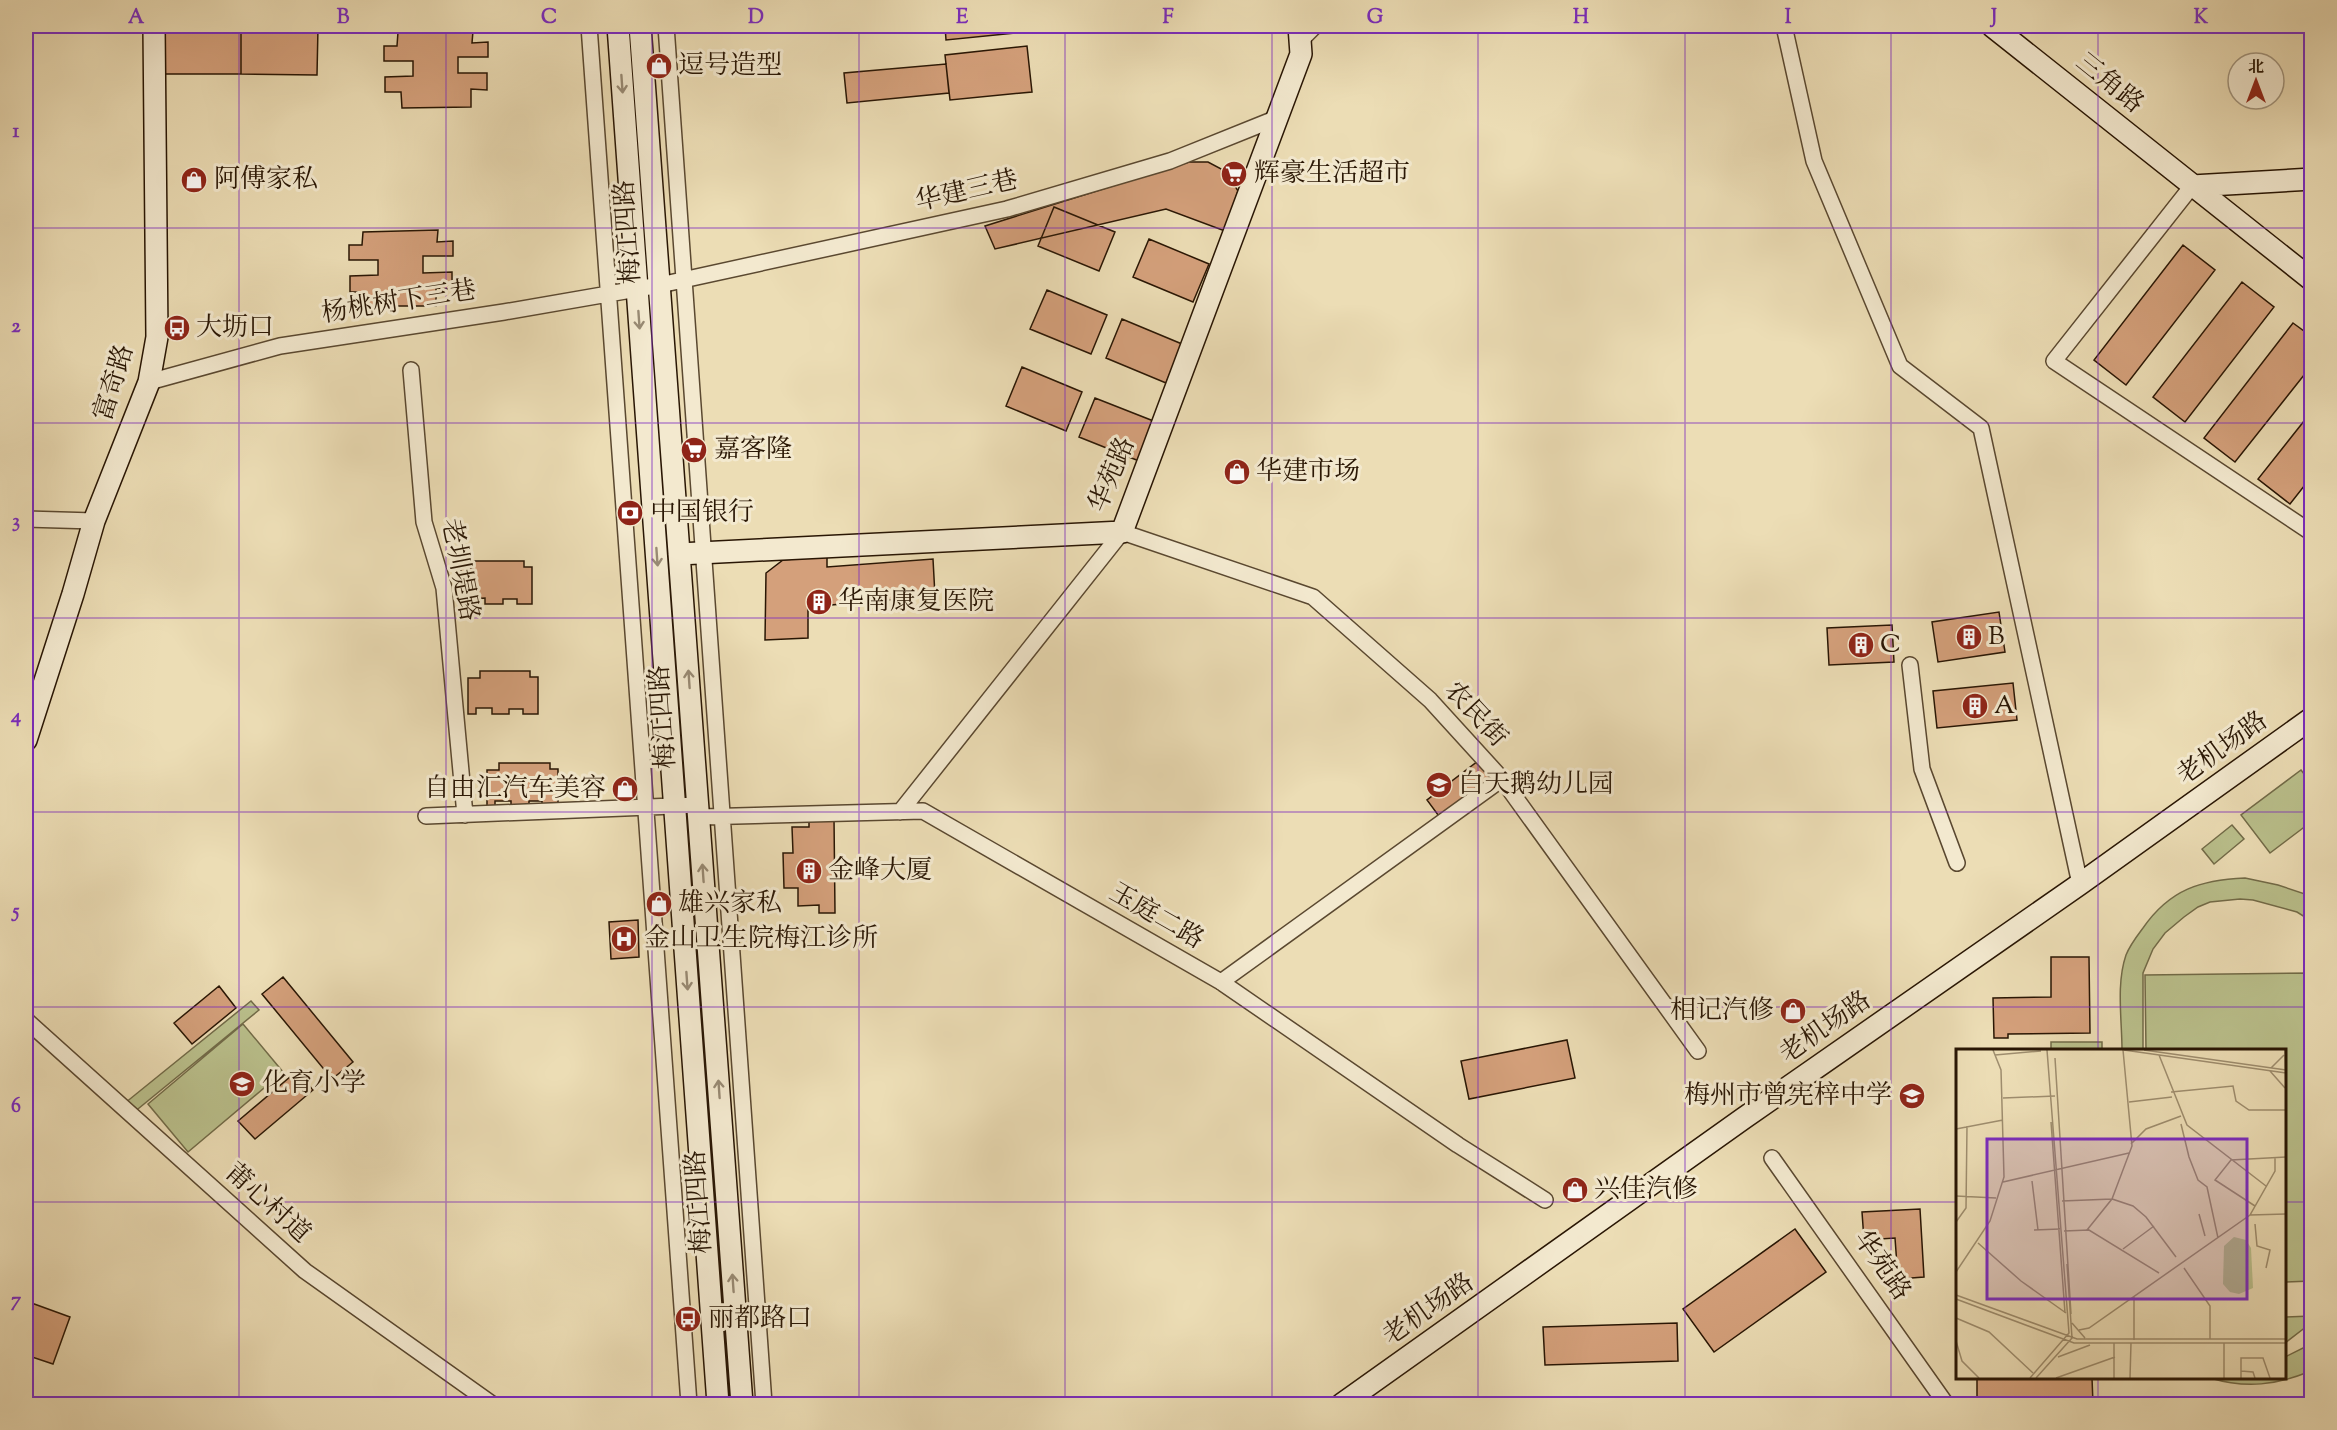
<svg xmlns="http://www.w3.org/2000/svg" width="2337" height="1430" viewBox="0 0 2337 1430" font-family="'Sorts Mill Goudy','Noto Serif SC',serif">
	<rect width="100%" height="100%" fill="#ecddb5"/>
	<filter id="stains"><feTurbulence type="fractalNoise" baseFrequency=".00333" numOctaves="4"/><feColorMatrix values="0 0 0 0 .2 0 0 0 0 .09 0 0 0 0 .02 0 0 0 .5 -.17"/></filter>
	<radialGradient id="worn" r=".72"><stop offset=".6" stop-color="#630" stop-opacity="0"/><stop offset="1" stop-color="#630" stop-opacity=".3"/></radialGradient>
	<path fill="#bac08c" stroke="#726b48" stroke-width="1.5" d="M2301,770L2311,783V822L2270,853L2241,815Z
		M2232,825L2244,839L2214,864L2202,849Z
		M2245,878L2278,885L2311,896V921L2297,912L2253,900L2240,899L2210,902L2198,907L2184,917L2165,933L2153,949L2143,973V1050H2122C2122,1020 2116,984 2126,955C2130,945 2137,936 2143,928C2170,889 2201,880 2245,878Z
		M2311,973V1281L2285,1282L2284,1050H2146L2145,975Z
		M251,1001L259,1010L133,1113L125,1103Z
		M243,1024L283,1072L188,1152L148,1104Z
		M2051,1042H2102V1050H2051Z
		M2311,1316V1323L2285,1343V1317Z
		M2311,1344V1371C2276,1385 2247,1389 2210,1378H2284L2285,1357Z"/>
	<path fill="#d4a07b" stroke="#291604" stroke-width="1.5" d="M164,26H241V74H164Z
		M241,26L318,27L317,75L241,74Z
		M945,26H1025L1026,32L946,40Z
		M1025,26H1090L1026,32Z
		M473,31L472,43L488,42V57H458V73H487V90L471,89V107L402,108L401,92H385V77L413,76V61H384V46H397L398,32Z
		M1027,46L1032,92L950,100L945,55Z
		M946,64L949,93L847,103L844,73Z
		M1189,162H1208L1227,172L1238,191L1225,231L1166,209L995,249L985,226Z
		M1054,207L1115,232L1099,271L1038,246Z
		M438,230L437,242L453,241V256H423V273L452,272V289L436,288V306H367L366,292H350V276L378,275V260H349V245H362L363,232Z
		M1149,239L1209,264L1193,302L1133,277Z
		M2183,245L2215,270L2126,385L2094,360Z
		M2242,282L2274,307L2185,422L2153,397Z
		M1047,290L1107,315L1091,354L1030,329Z
		M1122,319L1182,344L1166,383L1106,358Z
		M2293,323L2312,337V365L2235,462L2204,438Z
		M1022,367L1082,392L1066,431L1006,406Z
		M1095,398L1156,422L1139,461L1079,437Z
		M2312,411V476L2290,504L2258,479Z
		M827,556V567L933,559L935,596L808,607V638L765,640L766,573L783,560Z
		M473,561H524V567H532V604H517V599H503V604H485V598L470,599V603L461,604V568H473Z
		M1999,612L2005,652L1938,662L1932,622Z
		M1892,625L1894,662L1829,665L1827,628Z
		M480,671H530V677H538V714H523V709H509V714H492V708H476V714H468V678H480Z
		M2013,683L2017,720L1937,728L1933,691Z
		M1478,761L1492,780L1441,819L1427,800Z
		M499,763H550V769H558V806H542V801H529V806H511V801H495V806H487V770H499Z
		M809,818H834L835,913H819V905L798,906V888H784L783,853H793L792,827H809Z
		M638,920L639,957L611,959L609,922Z
		M2051,957H2089L2090,1033L2008,1034V1038H1994L1993,998L2051,997Z
		M283,977L353,1062L332,1079L262,994Z
		M219,986L236,1008L192,1044L174,1023Z
		M1567,1040L1575,1078L1469,1099L1461,1061Z
		M297,1071L313,1090L255,1139L238,1121Z
		M1920,1209L1924,1277L1898,1279L1895,1238L1864,1240L1862,1212Z
		M1795,1229L1826,1272L1714,1352L1683,1309Z
		M26,1301L70,1317L53,1364L26,1355Z
		M1677,1323L1678,1361L1545,1365L1543,1327Z
		M1977,1378H2092L2093,1404H1977Z"/>
	<g fill="none" stroke-linecap="round" stroke-linejoin="round">
		<defs>
			<path id="street" d="M589,26L689,1404
				M666,26L764,1404
				M1784,26L1814,161L1900,366L1981,428L2080,884
				M1300,41L1315,26
				M2192,186L2054,361L2312,533
				M411,370L424,522L444,588L465,815
				M149,382L280,346L504,312L660,285L1007,209L1170,161L1277,118
				M26,519L94,521
				M1910,665L1922,769L1957,863
				M900,812L1122,532L1313,597L1430,700L1502,779L1698,1051
				M426,816L698,805
				M699,817L923,811L1221,982L1458,1145L1545,1200
				M1221,982L1502,779
				M26,1020L305,1271L492,1404
				M1772,1158L1946,1404"/>
			<path id="secondary" d="M618,26L718,1404
				M640,26L742,1404
				M1992,26L2312,280
				M2192,186L2312,179
				M679,554L1122,532L1301,54L1299,26
				M26,740L73,594L94,521L149,382L157,337L154,26
				M1342,1404L1744,1118L2080,884L2312,718"/>
		</defs>
		<use href="#street" stroke="#5a4830" stroke-width="18"/>
		<use href="#secondary" stroke="#291604" stroke-width="24"/>
		<use href="#street" stroke="#f3e9cf" stroke-width="15"/>
		<use href="#secondary" stroke="#f3e9cf" stroke-width="21"/>
	</g>
	<defs><path id="oneway-shaft" d="M-6 0H5M1.5-3L5.5 0L1.5 3" fill="none" stroke-width="1.6" stroke-linecap="round" stroke-linejoin="round" transform="scale(1.5)"/></defs>
	<g stroke="#988a74">
		<use href="#oneway-shaft" transform="translate(622 84) rotate(86)"/>
		<use href="#oneway-shaft" transform="translate(639 320) rotate(86)"/>
		<use href="#oneway-shaft" transform="translate(657 557) rotate(86)"/>
		<use href="#oneway-shaft" transform="translate(689 679) rotate(-94)"/>
		<use href="#oneway-shaft" transform="translate(703 873) rotate(-94)"/>
		<use href="#oneway-shaft" transform="translate(687 981) rotate(86)"/>
		<use href="#oneway-shaft" transform="translate(719 1089) rotate(-94)"/>
		<use href="#oneway-shaft" transform="translate(733 1283) rotate(-94)"/>
	</g>
	<path fill="none" stroke="#7b2cbf" stroke-width="1.5" stroke-opacity="0.55" d="M239,26V1404M446,26V1404M652,26V1404M859,26V1404M1065,26V1404M1272,26V1404M1478,26V1404M1685,26V1404M1891,26V1404M2098,26V1050M26,228H2312M26,423H2312M26,618H2312M26,812H2312M26,1007H2312M26,1202H1958M2284,1202H2312M2098,1378V1404"/>
	<defs>
		<symbol id="shop-disc" viewBox="-11 -11 22 22"><circle r="9.5" fill="#8f2418" stroke="#f3e9cf"/><path d="M-5-2.5h2.3a2.7 3.5 0 0 1 5.4 0H5L5.5 6h-11ZM-1.5-2.5h3a1.5 2.3 0 0 0-3 0Z" fill="#fff"/></symbol>
		<symbol id="supermarket-disc" viewBox="-11 -11 22 22"><circle r="9.5" fill="#8f2418" stroke="#f3e9cf"/><path d="M-6-5.5h2.5l.6 2H6L4.5 2H-2.5L-4.4-4H-6ZM-1.5 3.2a1.3 1.3 0 1 0 .1 0ZM3 3.2a1.3 1.3 0 1 0 .1 0Z" fill="#fff"/></symbol>
		<symbol id="bus-disc" viewBox="-11 -11 22 22"><circle r="9.5" fill="#8f2418" stroke="#f3e9cf"/><path d="M-5-6H5V4H4V6H2V4H-2V6H-4V4H-5ZM-3.5-4V0h7V-4ZM-3.5 1.2v1.5H-2V1.2ZM2 1.2v1.5H3.5V1.2Z" fill="#fff"/></symbol>
		<symbol id="bank-disc" viewBox="-11 -11 22 22"><circle r="9.5" fill="#8f2418" stroke="#f3e9cf"/><path d="M-6-4H6V4H-6ZM0-2.3a2.3 2.3 0 1 0 0 4.6a2.3 2.3 0 1 0 0-4.6Z" fill="#fff"/></symbol>
		<symbol id="building-disc" viewBox="-11 -11 22 22"><circle r="9.5" fill="#8f2418" stroke="#f3e9cf"/><path d="M-4-6H4V6H1V3H-1V6H-4ZM-2.5-4.3h1.7v1.8h-1.7ZM.8-4.3h1.7v1.8H.8ZM-2.5-1h1.7V.8h-1.7ZM.8-1h1.7V.8H.8Z" fill="#fff"/></symbol>
		<symbol id="school-disc" viewBox="-11 -11 22 22"><circle r="9.5" fill="#8f2418" stroke="#f3e9cf"/><path d="M0-5L7-2L0 1L-7-2ZM-4 1L0 2.5L4 1V4Q0 6-4 4Z" fill="#fff"/></symbol>
		<symbol id="hospital-disc" viewBox="-11 -11 22 22"><circle r="9.5" fill="#8f2418" stroke="#f3e9cf"/><path d="M-5-5h3v3.5h4V-5h3V5h-3V1.5h-4V5h-3Z" fill="#fff"/></symbol>
	</defs>
	<g fill-rule="evenodd">
		<use href="#shop-disc" x="644" y="51" width="30" height="30"/>
		<use href="#supermarket-disc" x="1219" y="159" width="30" height="30"/>
		<use href="#shop-disc" x="179" y="165" width="30" height="30"/>
		<use href="#bus-disc" x="162" y="313" width="30" height="30"/>
		<use href="#supermarket-disc" x="679" y="435" width="30" height="30"/>
		<use href="#shop-disc" x="1222" y="457" width="30" height="30"/>
		<use href="#bank-disc" x="615" y="498" width="30" height="30"/>
		<use href="#building-disc" x="804" y="587" width="30" height="30"/>
		<use href="#building-disc" x="1954" y="622" width="30" height="30"/>
		<use href="#building-disc" x="1846" y="630" width="30" height="30"/>
		<use href="#building-disc" x="1960" y="691" width="30" height="30"/>
		<use href="#school-disc" x="1424" y="770" width="30" height="30"/>
		<use href="#shop-disc" x="610" y="774" width="30" height="30"/>
		<use href="#building-disc" x="794" y="856" width="30" height="30"/>
		<use href="#shop-disc" x="644" y="889" width="30" height="30"/>
		<use href="#hospital-disc" x="609" y="924" width="30" height="30"/>
		<use href="#shop-disc" x="1778" y="996" width="30" height="30"/>
		<use href="#school-disc" x="227" y="1069" width="30" height="30"/>
		<use href="#school-disc" x="1897" y="1081" width="30" height="30"/>
		<use href="#shop-disc" x="1560" y="1175" width="30" height="30"/>
		<use href="#bus-disc" x="673" y="1304" width="30" height="30"/>
	</g>
	<g text-anchor="middle" dominant-baseline="central" stroke-width="6" stroke-linejoin="round" paint-order="stroke">
		<g font-size="26" fill="#291604" stroke="#f3e9cf" text-anchor="start">
			<text x="678" y="66">逗号造型</text>
			<text x="1254" y="174">辉豪生活超市</text>
			<text x="214" y="180">阿傅家私</text>
			<text x="196" y="328">大坜口</text>
			<text x="714" y="450">嘉客隆</text>
			<text x="1256" y="472">华建市场</text>
			<text x="650" y="513">中国银行</text>
			<text x="838" y="602">华南康复医院</text>
			<text x="1988" y="637">B</text>
			<text x="1880" y="645">C</text>
			<text x="1994" y="706">A</text>
			<text x="1458" y="785">白天鹅幼儿园</text>
			<text x="606" y="789" text-anchor="end">自由汇汽车美容</text>
			<text x="828" y="871">金峰大厦</text>
			<text x="678" y="904">雄兴家私</text>
			<text x="644" y="939">金山卫生院梅江诊所</text>
			<text x="1774" y="1011" text-anchor="end">相记汽修</text>
			<text x="262" y="1084">化育小学</text>
			<text x="1892" y="1096" text-anchor="end">梅州市曾宪梓中学</text>
			<text x="1594" y="1190">兴佳汽修</text>
			<text x="708" y="1319">丽都路口</text>
		</g>
		<g font-size="26" fill="#291604" stroke="#f3e9cf">
			<text transform="translate(2109 84) rotate(39)">三角路</text>
			<text transform="translate(967 192) rotate(-13)">华建三巷</text>
			<text transform="translate(629 232) rotate(-94)">梅江四路</text>
			<text transform="translate(399 303) rotate(-9)">杨桃树下三巷</text>
			<text transform="translate(115 383) rotate(-73)">富奇路</text>
			<text transform="translate(1113 475) rotate(-67)">华苑路</text>
			<text transform="translate(459 570) rotate(79)">老圳堤路</text>
			<text transform="translate(1475 715) rotate(47)">农民街</text>
			<text transform="translate(664 717) rotate(-94)">梅江四路</text>
			<text transform="translate(2223 749) rotate(-36)">老机场路</text>
			<text transform="translate(1156 917) rotate(30)">玉庭二路</text>
			<text transform="translate(1826 1028) rotate(-35)">老机场路</text>
			<text transform="translate(700 1202) rotate(-94)">梅江四路</text>
			<text transform="translate(267 1204) rotate(42)">莆心村道</text>
			<text transform="translate(1881 1266) rotate(55)">华苑路</text>
			<text transform="translate(1429 1310) rotate(-35)">老机场路</text>
		</g>
	</g>
	<g transform="translate(1956 1049)">
		<rect width="330" height="330" fill="#ecddb5"/>
		<path d="M278,188L290,191L295,199L297,239L283,245L274,243L267,235L268,197Z" fill="#bac08c"/>
		<path fill="none" stroke="#9e8d6e" stroke-width="1.5" d="M168,1L330,24M188,1L330,21M329,1L330,45M39,6L85,2M203,6L231,76L310,137M99,9L115,265M315,19L328,6M314,22L329,39M215,43L277,37L280,52L293,61H330M330,48V93M47,49L99,47M173,53L216,48M95,73L109,264M225,75L233,108L242,131L251,138L262,189M0,80L47,71M175,95L190,80L225,67M76,132L82,181M47,133L173,104M0,147L40,149M106,152L156,150L176,97L167,1M299,157L259,131L275,111L330,108M243,165L249,187M294,166L330,165M0,173L10,159L11,77M299,175L301,197L314,201L310,219M78,181L104,180M131,181L156,150L177,157L190,168L220,208M108,182L133,181L203,224M22,194L65,232L110,264M167,200L198,177M228,219L254,257V290M0,223L34,172L48,128L45,21L37,1M0,246L121,290H330M0,250L118,294H330M0,269L33,283L77,324M116,274L129,289M123,281L133,279L294,166L319,122V108M178,291V248M0,292L6,312L23,329M268,294V329M102,308L134,296M285,322L297,323L299,329M74,329L113,284L91,1M80,329L116,289L111,215M100,329L159,308M158,329V294M174,329L175,294M285,329V309H307L314,329"/>
		<path fill="#7b2cbf" fill-opacity="0.15" stroke="#7b2cbf" stroke-width="3" d="M31,90H291V250H31Z"/>
		<rect width="330" height="330" fill="none" stroke="#291604" stroke-width="3"/>
	</g>
	<rect width="2337" height="1430" fill="none" stroke="#ecddb5" stroke-width="66"/>
	<g transform="translate(2256 81)"><circle r="28" fill="#f3e9cf" stroke="#a2957e" stroke-width="1.5"/>
	<path d="M0-4.5L10 22L0 15L-10 22Z" fill="#8f2418"/>
	<text y="-9" font-size="16" font-weight="bold" text-anchor="middle" fill="#291604">北</text>
	</g>
	<rect x="33" y="33" width="2271" height="1364" fill="none" stroke="#7b2cbf" stroke-width="2"/>
	<g font-size="20" text-anchor="middle" font-weight="bold" fill="#7b2cbf">
		<text x="136" y="23">A</text>
		<text x="343" y="23">B</text>
		<text x="549" y="23">C</text>
		<text x="756" y="23">D</text>
		<text x="962" y="23">E</text>
		<text x="1168" y="23">F</text>
		<text x="1375" y="23">G</text>
		<text x="1581" y="23">H</text>
		<text x="1788" y="23">I</text>
		<text x="1994" y="23">J</text>
		<text x="2201" y="23">K</text>
		<text x="16" y="137">1</text>
		<text x="16" y="332">2</text>
		<text x="16" y="527">3</text>
		<text x="16" y="722">4</text>
		<text x="16" y="917">5</text>
		<text x="16" y="1112">6</text>
		<text x="16" y="1306">7</text>
	</g>
	<rect width="100%" height="100%" filter="url(#stains)"/>
	<rect width="100%" height="100%" fill="url(#worn)"/>
</svg>
